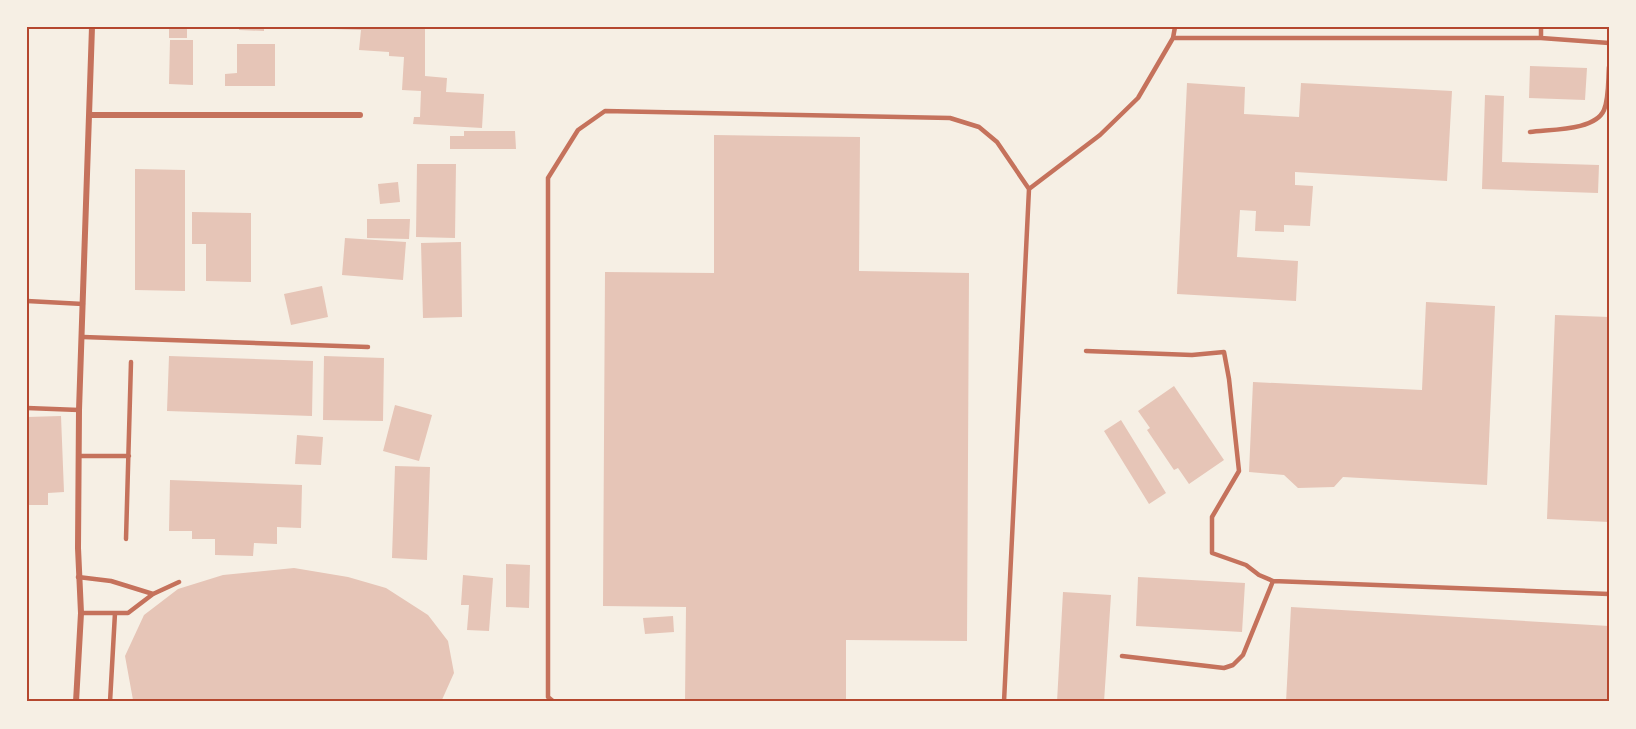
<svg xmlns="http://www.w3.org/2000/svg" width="1636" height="729" viewBox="0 0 1636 729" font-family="Quicksand,sans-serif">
	<rect width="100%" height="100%" fill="#f6efe4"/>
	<path fill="#e6c5b7" d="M169,27H187V38H169Z
		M239,27H264V31L239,30Z
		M333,27H425V76L447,78L446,92L484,94L482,128L413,124L414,117H420L421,91L402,90L404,57L389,56V52L359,50L361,30L333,29Z
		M170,40H193V85L169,84Z
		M237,44H275V86H225V74L237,73Z
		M1530,66L1587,68L1585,100L1529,98Z
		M1187,83L1245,87L1244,114L1299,117L1301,83L1452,91L1447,181L1295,172V185L1313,186L1310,226L1284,225V232L1255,231L1256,211L1240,210L1237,257L1298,261L1296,301L1177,294Z
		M1485,95L1504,96L1502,162L1599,165L1598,193L1482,189Z
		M464,131H515L516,149H450V136H464Z
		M714,135L860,137L859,271L969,273L967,641L846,640V702H685L686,607L603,606L605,272L714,273Z
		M417,164H456L455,238L416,237Z
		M135,169L185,170V291L135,290Z
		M398,182L400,202L380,204L378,184Z
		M192,212L251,213V282L206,281V244H192Z
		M367,219H410L409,239L367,238Z
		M345,238L406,242L403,280L342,275Z
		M461,242L462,317L423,318L421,243Z
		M322,286L328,317L291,325L284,294Z
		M1426,302L1495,306L1487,485L1343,477L1334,487L1298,488L1284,475L1249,472L1253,382L1422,390Z
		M1555,315L1609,317V522L1547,519Z
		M169,356L313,361L312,416L167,411Z
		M324,356L384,358L383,421L323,420Z
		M1174,386L1224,460L1189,484L1178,468L1174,470L1147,430L1150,428L1138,411Z
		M395,405L432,415L419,461L383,451Z
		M61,416L64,492L48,493V505H27V417Z
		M1121,420L1166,493L1149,504L1104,431Z
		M297,435L323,437L321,465L295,464Z
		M395,466L430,467L427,560L392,558Z
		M170,480L302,485L301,528L277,527V544L254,543L253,556L215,555V539H192V531H169Z
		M506,564L530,565L529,608L506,607Z
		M294,568L348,577L386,588L428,615L448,641L454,673L441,702H136L133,700L125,656L144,615L178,589L223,575Z
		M463,575L493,578L489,631L467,630L469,605H461Z
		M1138,577L1245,583L1242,632L1136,626Z
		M1063,592L1111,595L1104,702H1057Z
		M1291,607L1609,626V702H1286Z
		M673,616L674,632L645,634L643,618Z"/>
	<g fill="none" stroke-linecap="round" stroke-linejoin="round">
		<path stroke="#c5725c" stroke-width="4.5" d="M1173,38H1541L1609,43
			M1541,38V27
			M1530,132C1550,129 1595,131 1604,110C1609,98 1608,80 1609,67
			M1029,189L1100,135L1138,98L1173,38L1175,27
			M27,301L83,304
			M83,337L368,347
			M1086,351L1192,355L1224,352L1229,379L1239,471L1212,517V553L1246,565L1259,575L1273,581L1609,594
			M27,408L79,410
			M80,456H129
			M126,539L131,362
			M78,577L111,581L153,594
			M81,613H128L153,594L179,582
			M1122,656L1224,668L1233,665L1243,655L1273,581
			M110,702L115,613
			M554,702L548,697V178L578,130L605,111L950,118L979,127L997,142L1029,189L1004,702"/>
		<path stroke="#c5725c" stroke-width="6" d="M89,115H360
			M76,702L81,613L78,548L79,410L92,27"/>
	</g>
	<rect width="1636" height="729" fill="none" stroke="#f6efe4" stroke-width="57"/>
	<rect x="28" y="28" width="1580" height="672" fill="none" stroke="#b5482f" stroke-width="2"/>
</svg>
